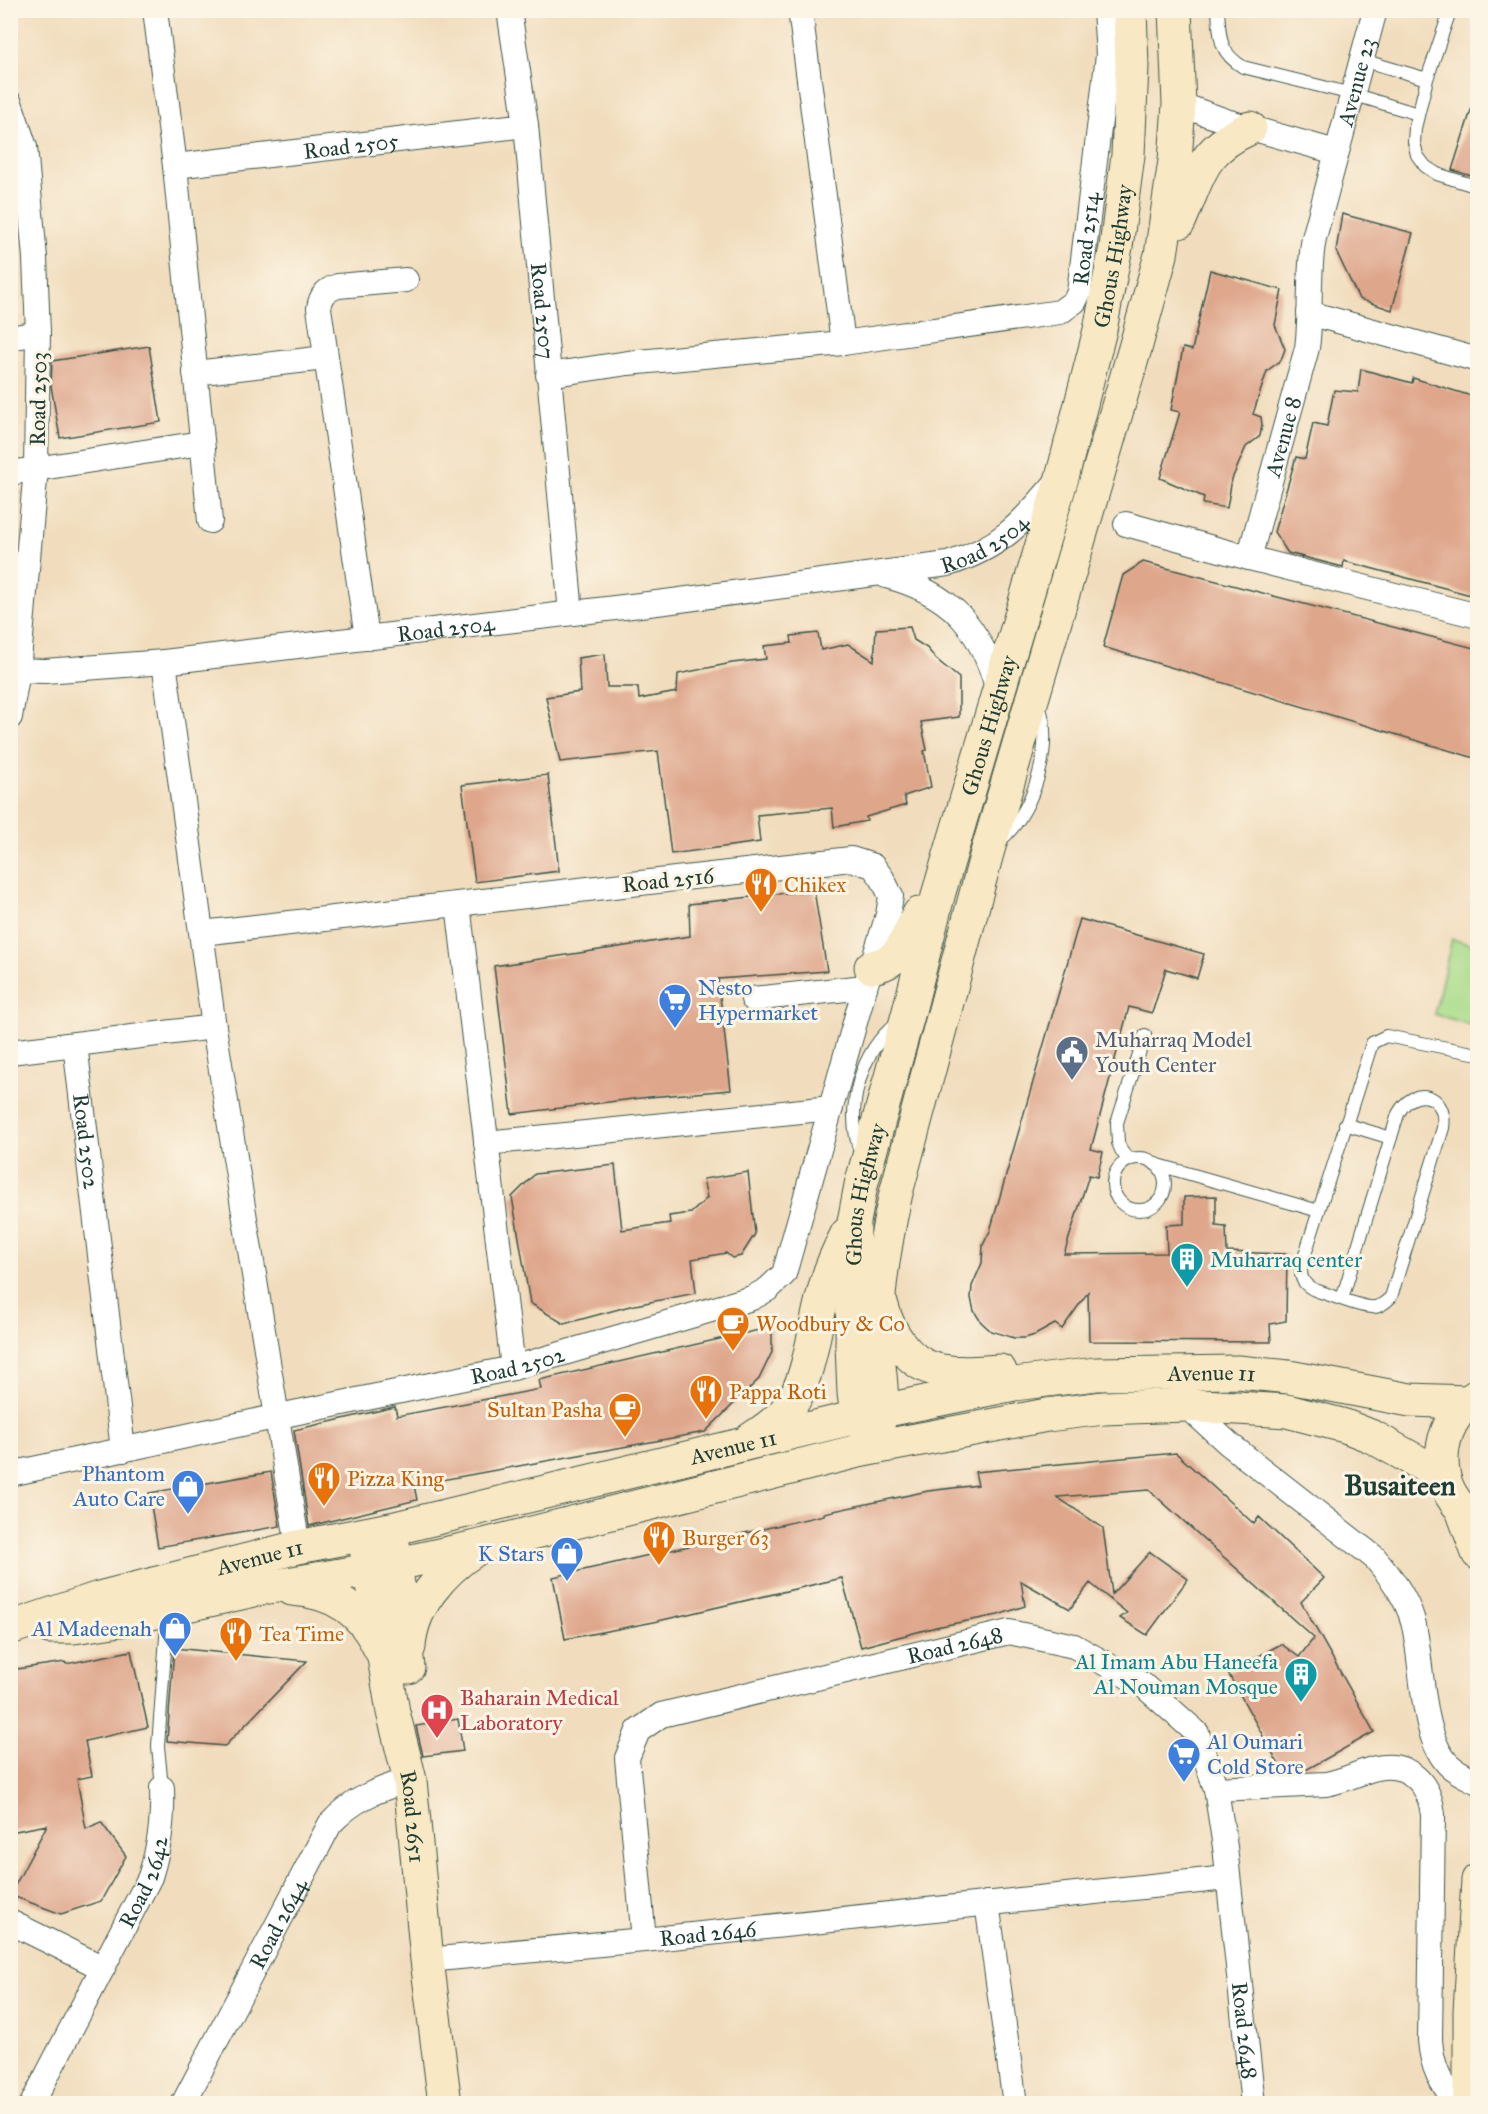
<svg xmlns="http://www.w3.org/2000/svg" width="1488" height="2114" viewBox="0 0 1488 2114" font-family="'IM FELL Great Primer',serif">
	<rect width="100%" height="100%" fill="#fcf5e5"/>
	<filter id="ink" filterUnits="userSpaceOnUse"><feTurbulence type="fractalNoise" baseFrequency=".0167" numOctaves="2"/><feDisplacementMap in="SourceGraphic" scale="12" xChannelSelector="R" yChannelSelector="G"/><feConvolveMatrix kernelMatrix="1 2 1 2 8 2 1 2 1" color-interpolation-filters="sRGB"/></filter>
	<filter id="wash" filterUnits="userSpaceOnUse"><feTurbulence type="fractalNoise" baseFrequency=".008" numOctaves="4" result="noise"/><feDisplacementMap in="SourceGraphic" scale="24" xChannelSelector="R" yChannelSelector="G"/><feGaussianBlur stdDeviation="1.35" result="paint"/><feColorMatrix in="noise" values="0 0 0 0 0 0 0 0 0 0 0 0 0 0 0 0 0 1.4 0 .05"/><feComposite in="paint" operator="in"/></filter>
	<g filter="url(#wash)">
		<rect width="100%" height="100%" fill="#f1ddbd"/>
		<path fill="#aadc8b" stroke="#648c60" stroke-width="1.5" d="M1452,939L1477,946V1027L1434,1014Z"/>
		<g id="blocks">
			<path fill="#dea68b" d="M1473,104H1478V178L1452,170Z
				M1342,214L1413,233L1392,310L1359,299L1336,251Z
				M1210,270L1282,290L1275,325L1285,349L1281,360L1267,371L1253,414L1261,417L1262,425L1260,436L1246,447L1232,479L1227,508L1203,504L1204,497L1160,478L1180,412L1171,410L1183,348L1192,350Z
				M149,346L161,422L60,438L51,386L52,361Z
				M1361,369L1412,383L1413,378L1478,398V597L1344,561L1343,567L1288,553L1274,532L1296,457L1305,459L1313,423L1327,426L1334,390L1358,392Z
				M1143,562L1478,649V759L1103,647L1123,575Z
				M910,627L914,640L927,648L936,659L959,678V717L921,722L927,750L924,751L931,787L904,796L906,805L866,817L867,821L834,827L832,808L757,815L760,842L671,854L658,751L560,762L546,697L580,692L578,658L605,654L607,687H638L639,699L677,692L678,674L732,663L766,659L764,646L792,643L791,636L818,633L821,650L848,644L874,661L876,629Z
				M548,775L559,871L475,882L462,785Z
				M814,890L827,971L718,979L731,1090L649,1097L512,1114L494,966L690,936L689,904Z
				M1080,919L1204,954L1197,978L1166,969L1152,1013L1129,1007L1091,1149L1103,1152L1097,1177L1089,1175L1064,1254L1167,1253L1166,1225L1184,1224V1197L1216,1196V1226L1226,1227L1227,1252L1287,1254L1286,1321L1270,1324L1271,1342L1089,1341L1088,1292L1062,1329L1055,1324L1035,1335L1025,1338H1014L991,1331L981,1322L974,1311L971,1298L972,1286L982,1263L983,1245L990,1231Z
				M615,1165L622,1230L670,1223L669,1216L691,1213L707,1198L703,1179L748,1172L755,1234L741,1256L732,1258L726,1253L692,1259L696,1293L630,1306L564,1324L530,1303L512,1197L535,1174Z
				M772,1327V1352L759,1379L705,1432L414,1485L417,1500L309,1526L294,1430L395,1407L397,1416L541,1389L539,1380Z
				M1176,1453L1254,1524L1259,1517L1324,1578L1301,1602L1374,1732L1304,1771L1283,1772L1228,1673L1281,1644L1299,1657L1314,1638L1149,1490L1057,1497L1103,1528L1112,1594L1150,1552L1188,1579L1147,1635L1120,1618L1127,1613L1090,1583L1070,1609L1021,1581L1025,1606L998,1615L936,1627L861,1647L842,1578L654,1622L565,1639L553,1577L824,1515V1513L928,1491L978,1485L975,1472Z
				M271,1472L280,1526L158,1547L149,1493Z
				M174,1648L307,1661L225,1746L167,1741Z
				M131,1651L148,1727L85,1741L92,1776L77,1779L86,1829L101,1822L126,1856L101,1901L61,1914L10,1895L47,1825L10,1832V1670L65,1662L66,1664Z
				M458,1719L463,1751L423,1756L416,1726Z"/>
		</g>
	</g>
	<g filter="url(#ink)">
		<use href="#blocks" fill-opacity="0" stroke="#3e5549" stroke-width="1.5"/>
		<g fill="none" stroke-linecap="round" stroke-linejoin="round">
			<defs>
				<path id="lane" d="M1218,10C1220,36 1218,52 1243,67L1352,94L1418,114
					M1450,11L1427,79L1415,128L1414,142L1417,155L1425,166L1437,174L1478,187
					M1362,60L1427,79
					M1001,840C1034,810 1054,747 1039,705
					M1345,1124L1391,1138
					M861,1154C844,1110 860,1052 897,1023
					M1113 1184a26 26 0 1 1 52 0a26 26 0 1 1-52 0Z
					M1129,1160L1122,1152L1118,1143L1117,1123L1145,1035
					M1155,1164L1319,1211
					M1342,1299L1398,1114C1414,1084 1448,1094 1443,1128L1391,1297C1387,1301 1382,1306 1375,1307C1364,1309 1328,1294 1315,1290C1303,1285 1299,1277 1302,1264L1372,1043L1386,1036L1478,1054
					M162,1788L158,1746L168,1610"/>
				<g id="street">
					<path d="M155,10L175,166L210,521"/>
					<path id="s1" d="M509,10L526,125L571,613"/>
					<path d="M800,10L843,343"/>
					<path d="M10,103L25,147L35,258L38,333L36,468L18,671L10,717"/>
					<path d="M1179,104L1226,121L1336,152"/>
					<path id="s2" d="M175,166L526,125"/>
					<path d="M1309,313L1478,360"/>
					<path d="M10,338L38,333"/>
					<path d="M195,373L325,358"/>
					<path id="s3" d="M548,375L628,363L843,343L1060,312L1075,301L1079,292L1108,55L1105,10"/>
					<path d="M10,473L201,443"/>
					<path d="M1126,524L1249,558L1478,616"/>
					<path id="s4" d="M1249,558L1307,348C1312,311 1307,275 1314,238L1375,10"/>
					<path d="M886,576C951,593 980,626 998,690"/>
					<path d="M367,638L319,308C321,295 326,290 338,286L406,280"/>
					<path d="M164,662L214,1027L298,1547"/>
					<path id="s5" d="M10,670L45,671L164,662L665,602L948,564C1004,546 1022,522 1059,479"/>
					<path d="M458,904L513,1368"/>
					<path d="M753,999L865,987"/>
					<path id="s6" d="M75,1044L123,1450"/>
					<path d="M10,1052L214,1027"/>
					<path d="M486,1143L831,1108"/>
					<path d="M1186,1405L1229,1444L1375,1558C1391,1577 1406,1597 1413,1621C1423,1660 1420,1739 1450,1766C1458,1773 1468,1777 1478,1782"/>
					<path id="s7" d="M10,1474L279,1416L513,1368L752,1298L768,1289L784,1274L865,987L888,915L891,896L882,878L873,866L851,859L202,933"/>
					<path d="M1216,1789L1326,1784C1345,1781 1359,1772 1376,1768C1409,1761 1430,1784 1433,1815L1430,2040C1432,2066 1440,2085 1460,2104"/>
					<path d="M987,1903L1015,2104"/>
					<path d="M10,1922L103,1968"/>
					<path id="s8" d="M644,1940L627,1758L638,1731L661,1715L1009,1632L1074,1646L1143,1685L1197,1733L1216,1789L1225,1847L1253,2104"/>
					<path id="s9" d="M427,1960L644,1940L1227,1878"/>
					<path id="s10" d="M32,2104L150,1877C160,1845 163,1821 162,1788"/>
					<path id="s11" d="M183,2104L330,1824C353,1799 378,1789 410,1780"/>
				</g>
				<g id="secondary">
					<path d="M1179,222C1200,175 1199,151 1250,128"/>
					<path d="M871,967C904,962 905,938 919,914"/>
					<path d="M882,1306C888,1331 907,1362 934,1369C955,1375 979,1372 1000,1371"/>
					<path d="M1478,1395C1432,1422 1428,1495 1478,1520"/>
					<path id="s12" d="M871,1434L857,1417L854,1393L852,1344L854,1222L861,1185L908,1015L939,892L1063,474L1100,330L1116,247L1128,155L1132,66L1130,10"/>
					<path d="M751,1439C767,1429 786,1416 795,1398C811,1367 814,1328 823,1295C828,1274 837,1253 847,1234"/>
					<path d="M858,1451C869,1441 879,1428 881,1413C884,1394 878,1364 877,1344C876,1293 885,1242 896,1193L987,853L1136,345L1161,255L1175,161L1179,104L1175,10"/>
					<path d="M1461,1507L1478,1553"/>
					<path d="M393,1543L408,1667"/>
					<path id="s13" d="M366,1548L393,1712L410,1780L427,1960L445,2104"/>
					<path d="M292,1589C334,1592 362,1610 380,1649"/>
					<path d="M49,1627H74L120,1620L263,1588L370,1570L480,1546L858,1451L1047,1415L1104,1408L1186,1405L1287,1411L1345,1426L1373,1437L1423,1465L1445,1483"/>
					<path id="s14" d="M10,1628L99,1598L298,1547L391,1529L882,1411L1014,1384L1096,1374L1238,1372L1289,1377L1410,1400L1467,1402"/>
					<path d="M409,1647C411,1606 443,1570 476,1549"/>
					<path d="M1470,2104V2011L1478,1880"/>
				</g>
			</defs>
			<use href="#lane" stroke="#3e5549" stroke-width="14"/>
			<use href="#street" stroke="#3e5549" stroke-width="26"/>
			<use href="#secondary" stroke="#3e5549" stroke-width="35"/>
			<use href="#lane" stroke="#fff" stroke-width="12"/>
			<use href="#street" stroke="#fff" stroke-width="24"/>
			<use href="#secondary" stroke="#f8e8c3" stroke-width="33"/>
		</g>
	</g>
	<defs>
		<symbol id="restaurant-pin" viewBox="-11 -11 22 30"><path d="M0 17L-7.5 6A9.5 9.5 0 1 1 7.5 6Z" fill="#e8710a" stroke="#fcf5e5"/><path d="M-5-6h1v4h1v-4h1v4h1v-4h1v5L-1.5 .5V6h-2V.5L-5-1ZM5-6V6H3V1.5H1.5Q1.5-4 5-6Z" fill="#fff"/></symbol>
		<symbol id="supermarket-pin" viewBox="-11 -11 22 30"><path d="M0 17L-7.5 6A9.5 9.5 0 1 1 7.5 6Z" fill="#3f7fe0" stroke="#fcf5e5"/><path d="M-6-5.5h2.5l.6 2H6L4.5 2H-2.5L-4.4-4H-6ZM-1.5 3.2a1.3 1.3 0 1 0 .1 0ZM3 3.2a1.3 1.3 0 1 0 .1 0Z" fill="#fff"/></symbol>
		<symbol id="civic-pin" viewBox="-11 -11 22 30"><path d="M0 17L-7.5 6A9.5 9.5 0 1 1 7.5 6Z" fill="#5c6f8a" stroke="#fcf5e5"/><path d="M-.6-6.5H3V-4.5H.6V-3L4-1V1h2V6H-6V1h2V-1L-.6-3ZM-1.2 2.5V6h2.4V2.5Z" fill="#fff"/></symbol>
		<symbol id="building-pin" viewBox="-11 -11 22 30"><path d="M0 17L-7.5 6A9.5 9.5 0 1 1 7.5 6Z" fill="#0f9aa8" stroke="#fcf5e5"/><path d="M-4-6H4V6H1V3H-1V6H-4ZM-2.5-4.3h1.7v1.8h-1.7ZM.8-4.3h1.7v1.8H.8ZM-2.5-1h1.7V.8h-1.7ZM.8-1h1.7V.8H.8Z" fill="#fff"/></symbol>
		<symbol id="cafe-pin" viewBox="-11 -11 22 30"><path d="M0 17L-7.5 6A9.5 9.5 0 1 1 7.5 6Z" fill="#e8710a" stroke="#fcf5e5"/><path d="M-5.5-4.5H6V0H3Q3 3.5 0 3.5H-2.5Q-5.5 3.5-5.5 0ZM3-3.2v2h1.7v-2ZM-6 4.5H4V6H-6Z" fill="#fff"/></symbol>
		<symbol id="shop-pin" viewBox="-11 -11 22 30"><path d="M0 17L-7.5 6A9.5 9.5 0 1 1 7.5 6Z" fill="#3f7fe0" stroke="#fcf5e5"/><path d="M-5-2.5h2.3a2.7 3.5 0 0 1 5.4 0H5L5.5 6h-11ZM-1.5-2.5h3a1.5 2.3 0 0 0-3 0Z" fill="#fff"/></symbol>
		<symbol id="hospital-pin" viewBox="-11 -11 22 30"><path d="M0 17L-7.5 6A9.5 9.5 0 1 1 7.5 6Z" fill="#e0444e" stroke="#fcf5e5"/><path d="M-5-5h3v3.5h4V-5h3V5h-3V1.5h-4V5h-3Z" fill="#fff"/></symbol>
	</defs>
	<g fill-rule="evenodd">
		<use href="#restaurant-pin" x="742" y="865" width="38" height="52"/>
		<use href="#supermarket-pin" x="656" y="981" width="38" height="52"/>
		<use href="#civic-pin" x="1053" y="1033" width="38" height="52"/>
		<use href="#building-pin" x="1168" y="1240" width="38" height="52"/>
		<use href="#cafe-pin" x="714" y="1304" width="38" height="52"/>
		<use href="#restaurant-pin" x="687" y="1372" width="38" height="52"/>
		<use href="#cafe-pin" x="606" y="1390" width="38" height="52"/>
		<use href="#restaurant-pin" x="305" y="1459" width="38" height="52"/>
		<use href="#shop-pin" x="169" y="1467" width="38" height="52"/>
		<use href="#restaurant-pin" x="640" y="1518" width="38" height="52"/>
		<use href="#shop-pin" x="548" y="1534" width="38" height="52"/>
		<use href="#shop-pin" x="156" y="1609" width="38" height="52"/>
		<use href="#restaurant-pin" x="217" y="1614" width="38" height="52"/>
		<use href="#building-pin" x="1282" y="1655" width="38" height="52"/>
		<use href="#hospital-pin" x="418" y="1691" width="38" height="52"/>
		<use href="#supermarket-pin" x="1165" y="1735" width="38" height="52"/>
	</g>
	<g text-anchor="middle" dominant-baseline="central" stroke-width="6" stroke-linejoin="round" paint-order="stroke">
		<g font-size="22" fill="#1f3d34" stroke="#fcf5e5">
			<text stroke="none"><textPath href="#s4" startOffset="490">Avenue 23</textPath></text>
			<text stroke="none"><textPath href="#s2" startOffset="177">Road 2505</textPath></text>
			<text stroke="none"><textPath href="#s3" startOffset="598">Road 2514</textPath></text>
			<text stroke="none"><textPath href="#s12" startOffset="1218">Ghous Highway</textPath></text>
			<text stroke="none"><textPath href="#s1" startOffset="303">Road 2507</textPath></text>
			<text transform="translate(38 399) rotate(-89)">Road 2503</text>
			<text stroke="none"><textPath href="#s4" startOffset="126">Avenue 8</textPath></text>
			<text stroke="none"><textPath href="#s5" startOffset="986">Road 2504</textPath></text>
			<text stroke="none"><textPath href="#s5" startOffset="438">Road 2504</textPath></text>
			<text stroke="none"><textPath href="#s12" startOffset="732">Ghous Highway</textPath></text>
			<text transform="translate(668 880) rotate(-6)">Road 2516</text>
			<text stroke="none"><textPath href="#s6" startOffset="98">Road 2502</textPath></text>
			<text stroke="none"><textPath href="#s12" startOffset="246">Ghous Highway</textPath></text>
			<text stroke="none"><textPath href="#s7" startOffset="519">Road 2502</textPath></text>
			<text stroke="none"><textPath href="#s14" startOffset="1232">Avenue 11</textPath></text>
			<text stroke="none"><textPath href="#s14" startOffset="746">Avenue 11</textPath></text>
			<text stroke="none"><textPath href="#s14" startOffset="260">Avenue 11</textPath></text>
			<text stroke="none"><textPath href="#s8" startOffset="542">Road 2648</textPath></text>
			<text stroke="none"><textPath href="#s13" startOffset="273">Road 2651</textPath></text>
			<text stroke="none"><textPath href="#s10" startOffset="249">Road 2642</textPath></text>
			<text stroke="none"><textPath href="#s11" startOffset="204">Road 2644</textPath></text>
			<text stroke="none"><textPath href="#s9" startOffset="282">Road 2646</textPath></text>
			<text stroke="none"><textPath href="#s8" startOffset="1118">Road 2648</textPath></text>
		</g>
		<g font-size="22" fill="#c56008" stroke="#fcf5e5" text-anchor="start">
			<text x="784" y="884">Chikex</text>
			<text x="756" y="1323">Woodbury &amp; Co</text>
			<text x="729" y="1391">Pappa Roti</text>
			<text x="602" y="1409" text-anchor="end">Sultan Pasha</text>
			<text x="347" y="1478">Pizza King</text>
			<text x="682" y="1537">Burger 63</text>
			<text x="259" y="1633">Tea Time</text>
		</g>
		<g font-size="22" fill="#366cbe" stroke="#fcf5e5" text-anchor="end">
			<text x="698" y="987" text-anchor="start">Nesto<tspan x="698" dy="25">Hypermarket</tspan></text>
			<text x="165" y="1473">Phantom<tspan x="165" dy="25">Auto Care</tspan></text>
			<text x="544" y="1553">K Stars</text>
			<text x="152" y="1628">Al Madeenah</text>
			<text x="1207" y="1741" text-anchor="start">Al Oumari<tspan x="1207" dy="25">Cold Store</tspan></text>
		</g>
		<g font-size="22" fill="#4e5e75" stroke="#fcf5e5" text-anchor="start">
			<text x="1095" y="1039">Muharraq Model<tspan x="1095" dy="25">Youth Center</tspan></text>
		</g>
		<g font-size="22" fill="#0d838f" stroke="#fcf5e5" text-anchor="start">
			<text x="1210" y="1259">Muharraq center</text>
			<text x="1278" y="1661" text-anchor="end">Al Imam Abu Haneefa<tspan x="1278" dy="25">Al Nouman Mosque</tspan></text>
		</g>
		<g font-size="22" fill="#be3a42" stroke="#fcf5e5" text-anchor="start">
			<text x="460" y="1697">Baharain Medical<tspan x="460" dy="25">Laboratory</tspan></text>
		</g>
		<g font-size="28" font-weight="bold" fill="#1f3d34" stroke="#fcf5e5">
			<text x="1400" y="1485">Busaiteen</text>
		</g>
	</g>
	<rect width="1488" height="2114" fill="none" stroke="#fcf5e5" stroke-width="36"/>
</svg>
